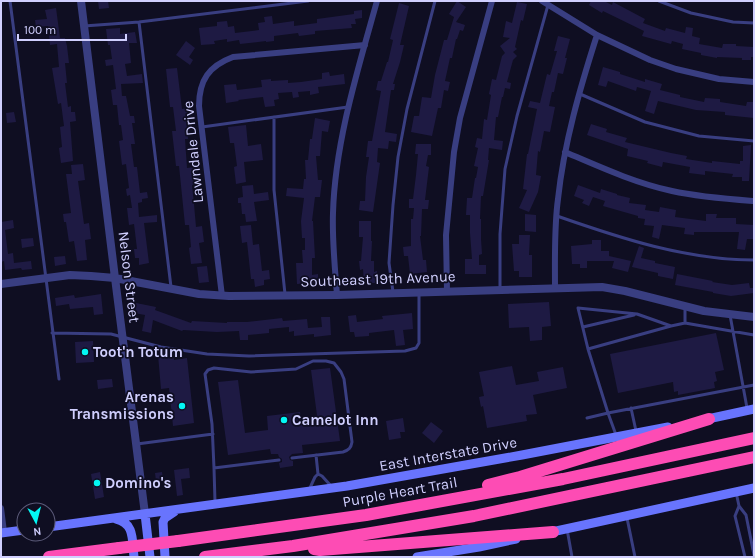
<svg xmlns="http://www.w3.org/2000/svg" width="755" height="558" viewBox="0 0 755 558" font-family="Karla,sans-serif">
	<rect width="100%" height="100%" fill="#0f0e22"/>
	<path fill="#1e1a43" d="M98,1H108L109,8L99,9Z
		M457,1L466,7L456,22L465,25L463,31L460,30L457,39H456L452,58H450L445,81L450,82L448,91L444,90L441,108H438L432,136L411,132L414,116H419L422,97L431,98L435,75L444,40H447L454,17L449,14Z
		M591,1H604L612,5L613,2L645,19L643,23L665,31L666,28L685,33L686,27L693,28L692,36L700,38L699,44L722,48L723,44H736V46L754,47V57H751V60H742V58L717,57V58L701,55V53L682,49L683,44L672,41L671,44L642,36L644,31L603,11L602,13L589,5Z
		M517,2L527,4L523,21L521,20L515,47L517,49L513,52L517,56L513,60L507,82L511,83L510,89L505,88L503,97H502L498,117H496L494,140L503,141L502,150L489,148L488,160H489L483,196H481L480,219H481V239L482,254L479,255V265H486V274H465V259H472L470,233V215H466L467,198H472L475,178H476L478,167L474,166L478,148L475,147L477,138L482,139L484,119L487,120L491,95L489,94L492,79L496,80L502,56L505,53L500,46L510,38L503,37L506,21L512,23Z
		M399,3L409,6L400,45H404L400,62L393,84H395L394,90H391L385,132L397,134L396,142L389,141L388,149L378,148L377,162L380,163L373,212L359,210L360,201H365L366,177L369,157H366L368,141H372L381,91L376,90L378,81H381L387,62H388L393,40L390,39Z
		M56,8L60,38H65L67,46L69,63H65L67,83H65L68,107L71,106V112H75L76,121L70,122L73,161L61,163L59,148L62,147L60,127L64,126L61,103L58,104L52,68L59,67L57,44L50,45L48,26L36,27L35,20L47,19L45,10Z
		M362,10V18L355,19L356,24H351L352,28L315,31V34L299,36L298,33L274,36V41L266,42V41L240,44L239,40L227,42V39L214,41L215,44L201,45L199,28L217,26V22L227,21L228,27L234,26L235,33L259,30L258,23L265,22L264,17L272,16L273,24L294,21V26L317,23V19L354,14V11Z
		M120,28V34L135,32L137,43H129L131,63L125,64L127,76L142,74L143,83L121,84L122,96H126L130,116H134L135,123H132L135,144H131L134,167H137L140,193L147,192L148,198L142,199V202L138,203L139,217L157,215V222L144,223L149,263L139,265V258H135L134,249H137L134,224L129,225L127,208H132L130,195L127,196L126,189L129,188L126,164L122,165L119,141L123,140L121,125H119L117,105H113L111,90L116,89L113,65L106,66L105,60L112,59L110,45H108L106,29Z
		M558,36L570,39L565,58H567L563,74L558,73L554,92H552L549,106L555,107L550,132L544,131L540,152L538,151L536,175L541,176L538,192L529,212L519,208L527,190L523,189L527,154H528L537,109L528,107L530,101L540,103L547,74L550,75L557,51H554Z
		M186,41L195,48L189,57L193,60L190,65L176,55Z
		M603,67L620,72V74L645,82V79L662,84L660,90L680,95V97L704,102L705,98L720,99V102L746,106L747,102H754V118L725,115V112L696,110L658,101L654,114L645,111L651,91L637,87L636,91L608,81L606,87L598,85Z
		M177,68L182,109L188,108L190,125L187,126L188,139H185L187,168L195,167L197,184L192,185L194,204L196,227L202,226L204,242L199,243L202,263L191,264L189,248L191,247L189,225H185L179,166H176L172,131H176L173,107H170L166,69Z
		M329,72L330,76L344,74L345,84L318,87L319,93L310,95V91L298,92L299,97L293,98L292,92L278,93L279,99L274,100L275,106L265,107L263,97L238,100L239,101L226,103L224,85L236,84L237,90L262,87L261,80L271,79V81L288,80V83L301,82L322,79V73Z
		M14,112L16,122L7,123L6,113Z
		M315,118L330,121L328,132L322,131L320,156H316L318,180H322L320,197H315L312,221H313L315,258H312V275L318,274V283L297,284L296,263H303L302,250H305V238H302L301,221L304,198L286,196L287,188L303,189L304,179H306L305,160H308L310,139H312Z
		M591,124L607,129L606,132L627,138L625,142L671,153L687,156L686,159L712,163V161L740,164V161H743V146L751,145L749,181H742V177H732L733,174L705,171V175L689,173L690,167L663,162L662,167L647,163L648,161L627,156L628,149L587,135Z
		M246,125L248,146L261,144L263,160L244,162L246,182L236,184L234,167L237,166L234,143H230L228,127Z
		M416,144H431V155H428L426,166L429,167L425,200H429L428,209H422L421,236H420L423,260H426L427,272L410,274L408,256H404L403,247L411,246V219H413L414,208H409V199H413L416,175L418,154H415Z
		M83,164L85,180L78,181L84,224L89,223L91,239L85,240L87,260L77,261L74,241L69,242L66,222H64L63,214L71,213L66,174H72L71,165Z
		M253,185L254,194L268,192L269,200L254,202L257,221L246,222L245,214H242L241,203H238V198L243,197L242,186Z
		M578,185L600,193L601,189L617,194V195L630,198L629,203L646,205L645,210L659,212L660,207L676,210L675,217L706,221V214H717L716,218H736V224L754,225V239H747L745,250L737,249L739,232H694V235L684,234L685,228L662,225L659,239L652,237L654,226L644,225L645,219L638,218V216L603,206L605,201L593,197L589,206L582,203L584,200L574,196Z
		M525,214L536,215V232L525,231Z
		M13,220L14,228L5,230L8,254L13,253L14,263L31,261L32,269L22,270L21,268L5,270L4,261L1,262V222Z
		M359,221H371V241H372L371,261H374V272L377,271V283H364L363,269L360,270L359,261H361L363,237H359Z
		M251,225L253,245L259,244L262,271L269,270L270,279L264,280V285L255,287L254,279H251L247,242L242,243L240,226Z
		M519,235H530L529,255H532V277H519V271H514L512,244H519Z
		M33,238L34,246L22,248L21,239Z
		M592,240H601V251H609V256L631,261L628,272L612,268L614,261H587V268H580V264H572L571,246L592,244Z
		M639,246L644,248L641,258L655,261V263L675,267L673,279L658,276V273L632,267Z
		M65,256L66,264L55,266L54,257Z
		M207,266L209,282L199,283L197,267Z
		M677,274L713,281L712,282L732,285L749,283L750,288H754V293L731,296L713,293V292L675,285Z
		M101,294L103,314L94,315L93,307L70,309L69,304L56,306L55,298L74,295L75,298Z
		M549,302L551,326L542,327V340L530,341L529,327L509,328L508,304Z
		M136,303L156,307L155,310L191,323L192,321L227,323V322H247L282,318L283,321L307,319L308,328L322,327L321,317H330L331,335L314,337V334L294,336V331L289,332V327L269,329V333L248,335V340H240L239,331L217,332L183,330L182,331L153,320L151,333L142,331L145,315L134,313Z
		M412,313L413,329L403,330L405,345L396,346L394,330L369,333V336L355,337L354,332H350L348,316L356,315L357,322L383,319L382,316Z
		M716,333L724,370L715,372L717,381L714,382L715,388L678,395V391L674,392L673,382L618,393L610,354Z
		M93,341L94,362L76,363L75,342Z
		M173,353L174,360L187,358L194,423L173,426L169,388L161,389L158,355Z
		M512,366L516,385L539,381L537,372L563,367L567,388L533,395L537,414L526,415L527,421L487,428L483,406L481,407L479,397L484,396L479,372Z
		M330,368L340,441L302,445L303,453L292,454L289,457L290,460L293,461V466L280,468L279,463L282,462V459L279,457L278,454H271L270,449L228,455L218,382L238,380L245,433L268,430L267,416L300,412L302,425L318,423L311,370Z
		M112,379L113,387L98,389L97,380Z
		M403,418L405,432H400L401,438L389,440L386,421Z
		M431,422L443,431L434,443L422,433Z
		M189,468L190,478L181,479L183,495L177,496L174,470Z
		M100,472L104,497L95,499L91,474Z
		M162,472L163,480L156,481L155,473Z"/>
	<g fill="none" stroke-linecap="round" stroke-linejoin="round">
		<path stroke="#393e81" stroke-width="3" d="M10,1L59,379
			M659,1L691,13L733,22L754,23
			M139,22L171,287
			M84,26L139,22L308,1
			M580,94L645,122L699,136L754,141
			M274,117V190L285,294
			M202,127L348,107
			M557,216C620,238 686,260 754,260
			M500,289V234L505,169L517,116L548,5
			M393,292L389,263L393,205L398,157L407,109L435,1
			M685,308V323L754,335
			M730,315L747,408
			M671,326L685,323
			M583,327L634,315
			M52,333L111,334L161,347L207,354L249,356L405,351L416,348L419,343V294
			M588,349L671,326L637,314L578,308L588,349L608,413L754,385
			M631,408L636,431
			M587,418L608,413L616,435
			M137,444L213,434
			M316,455L318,474
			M279,460L214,468L212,424L205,374L208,370L214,368L251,372L296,369L313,361H326L334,363L341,372L344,379L352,442C351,448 349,450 343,452L292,458
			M214,468L215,502
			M309,490L315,477L318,474L322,476L332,487
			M736,492L739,506L746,515L754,555
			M739,506L735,516L745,557
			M627,518L635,557
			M567,529L572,557"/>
		<path stroke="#393e81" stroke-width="6" d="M542,1L597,35L650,60L676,69L719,79L754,82
			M565,152C600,167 635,183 672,191C699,197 727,199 754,201
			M555,288C555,258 554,228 558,199C564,143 580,88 597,35
			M447,291L446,235L454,152L460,118L492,1
			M337,295C335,268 332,241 333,213C335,142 358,69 377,1
			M222,296L199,106C199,80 209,66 233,57L365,45
			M1,508L4,532"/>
		<path stroke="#393e81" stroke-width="8" d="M81,1L115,278L145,514
			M1,284L70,275L91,276L115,278L199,294L229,296L337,295L602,287L625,291L704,311L754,317"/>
		<path stroke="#6874fd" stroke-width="9" d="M703,420L754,409
			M145,514L150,557
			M116,519C135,523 132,541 134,557
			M48,527L347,486L522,455L668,427
			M1,533L24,530
			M547,533L754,488
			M165,557L163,522L165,518L174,512
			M417,557L479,547L516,539"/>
		<path stroke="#fd4cb4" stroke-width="12" d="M488,485L520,477L709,419
			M178,541L366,515L563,479L754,438
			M314,549L320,550L553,532
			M49,557L119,548
			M205,557L293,546L474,516L754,457"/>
		<path stroke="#fd4cb4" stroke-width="12" d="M119,548L178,541"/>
	</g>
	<g fill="#03f7f5" stroke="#0f0e22" stroke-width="1.5">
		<circle cx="85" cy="352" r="4"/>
		<circle cx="182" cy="406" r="4"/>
		<circle cx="284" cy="420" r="4"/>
		<circle cx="97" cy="483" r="4"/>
	</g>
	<g text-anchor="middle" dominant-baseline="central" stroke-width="3.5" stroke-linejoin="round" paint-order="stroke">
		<g font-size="15" fill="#d0cffe" stroke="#0f0e22">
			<text transform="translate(193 152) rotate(-96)">Lawndale Drive</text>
			<text transform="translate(129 277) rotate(83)">Nelson Street</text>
			<text transform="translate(378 279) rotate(-2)">Southeast 19th Avenue</text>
			<text transform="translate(448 454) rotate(-10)">East Interstate Drive</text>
			<text transform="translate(400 492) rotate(-10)">Purple Heart Trail</text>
		</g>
		<g font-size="15" font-weight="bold" fill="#d0cffe" stroke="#0f0e22" text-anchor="start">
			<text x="93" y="352">Toot'n Totum</text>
			<text x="174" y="397" text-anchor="end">Arenas<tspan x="174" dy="17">Transmissions</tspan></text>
			<text x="292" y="420">Camelot Inn</text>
			<text x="105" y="483">Domino's</text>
		</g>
	</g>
	<rect width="755" height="558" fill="none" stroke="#d0cffe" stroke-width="4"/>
	<g transform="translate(36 522) rotate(173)"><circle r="19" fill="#0f0e22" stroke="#5c5b7a"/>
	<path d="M0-3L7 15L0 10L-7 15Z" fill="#03f7f5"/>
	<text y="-6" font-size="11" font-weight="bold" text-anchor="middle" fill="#d0cffe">N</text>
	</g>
	<path d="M18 34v6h108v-6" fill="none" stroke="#d0cffe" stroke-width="2"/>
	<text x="24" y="34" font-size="12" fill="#d0cffe" stroke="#0f0e22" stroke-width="3" paint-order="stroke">100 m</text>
</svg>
